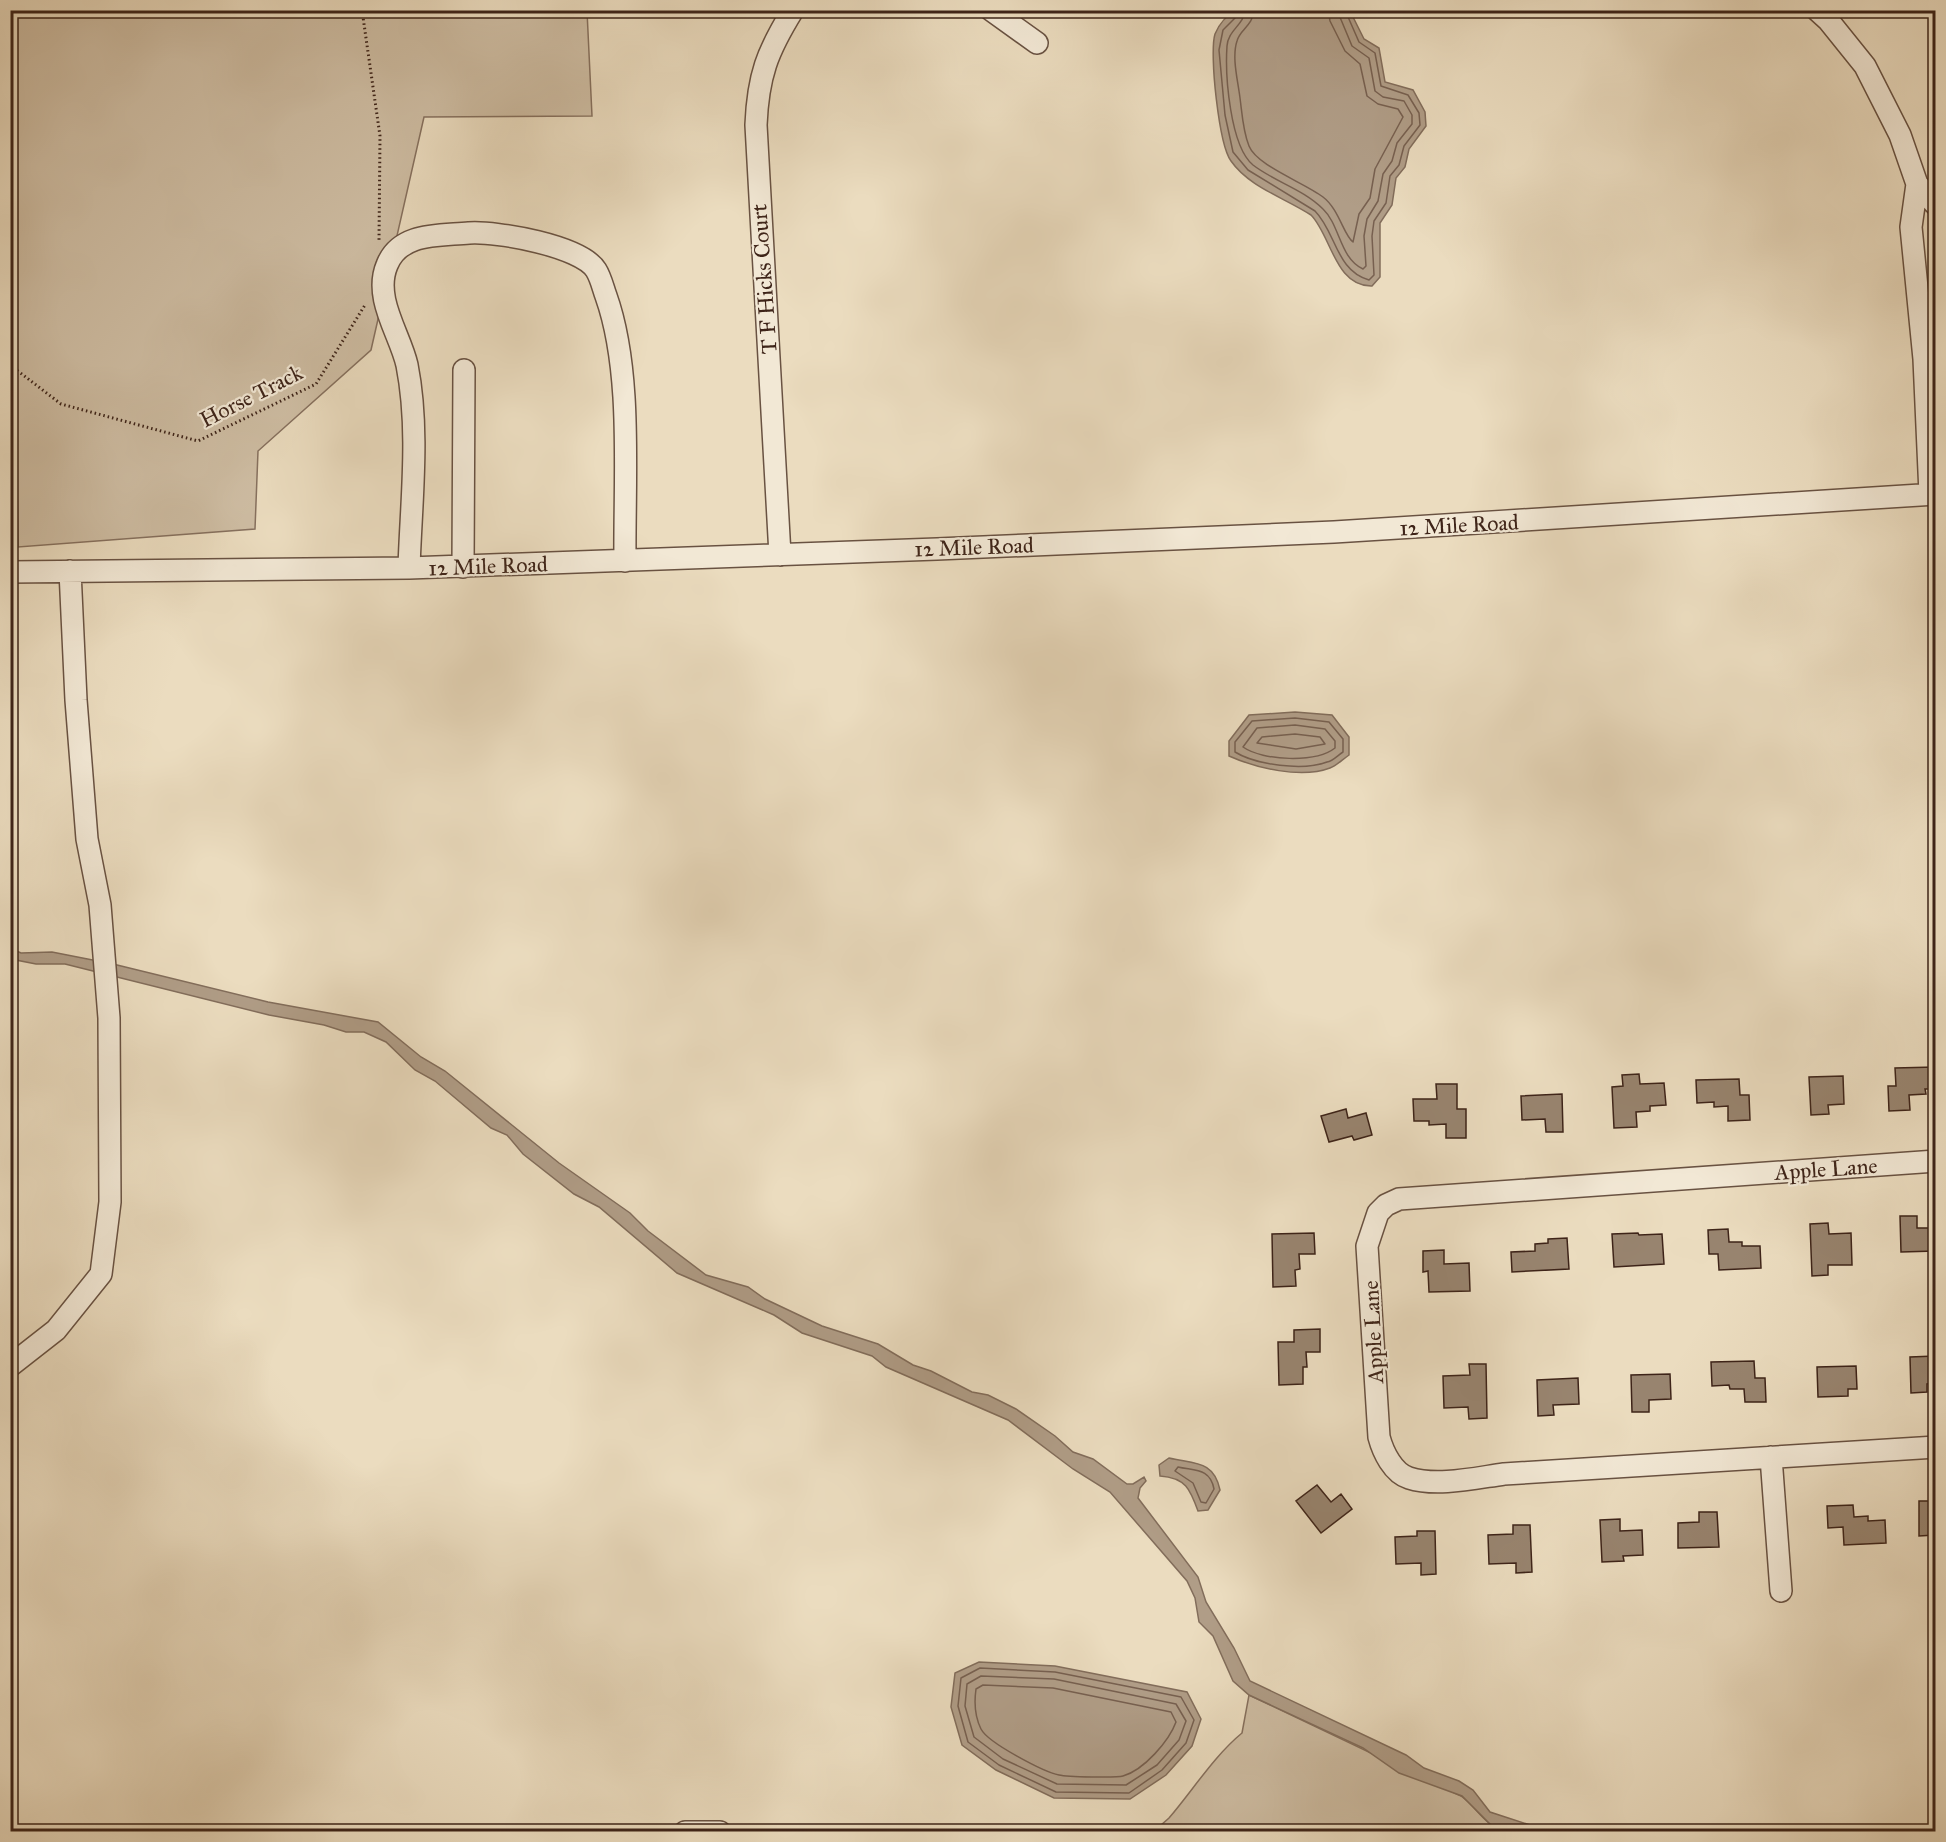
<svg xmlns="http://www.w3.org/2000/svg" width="1946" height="1842" viewBox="0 0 1946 1842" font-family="'IM FELL Great Primer',serif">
	<rect width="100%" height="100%" fill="#ebdcbf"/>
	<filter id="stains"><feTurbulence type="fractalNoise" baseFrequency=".00333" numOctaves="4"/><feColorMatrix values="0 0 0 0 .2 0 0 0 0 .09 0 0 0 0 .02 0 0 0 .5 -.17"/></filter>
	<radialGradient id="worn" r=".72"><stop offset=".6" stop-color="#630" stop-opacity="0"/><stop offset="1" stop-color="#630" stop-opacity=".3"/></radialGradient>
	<path fill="#cebda3" stroke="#86705e" stroke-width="1.5" d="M11,11H587L592,116L424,117L371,350L258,451L255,529L18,547L16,414L11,405Z
		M1249,1695L1461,1796C1478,1808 1482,1823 1504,1831L1144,1832L1161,1825L1169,1818C1193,1790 1214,1756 1242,1733Z"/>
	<path fill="#b09d87" stroke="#826d5b" stroke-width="1.5" d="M1236,11H1350L1364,39L1379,48L1385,82L1413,90L1425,112L1426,126L1409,149L1405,167L1396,178L1392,205L1380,223V277L1372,286C1335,287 1331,235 1311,215C1285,198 1249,187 1231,161C1219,145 1209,53 1215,34C1219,24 1227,15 1236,11Z
		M1295,712L1332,715L1349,737V755C1343,759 1336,766 1330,768C1301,779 1256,768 1229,756V741L1249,715Z
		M10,948L21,953L52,952L113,964L268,1002L378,1022L421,1057L445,1071L559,1163L630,1213L648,1231L706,1275L748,1287L765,1299L822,1326L878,1344L913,1365L931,1371L972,1392L988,1395L1016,1409L1055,1436L1073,1452L1093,1459L1127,1484H1133L1144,1477L1146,1481L1140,1488L1138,1498L1198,1577L1206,1602L1234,1648L1250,1681L1406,1755L1424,1768L1459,1781L1473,1790L1490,1812L1530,1825L1550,1826L1559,1831H1504L1493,1827L1462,1796L1399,1773L1363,1748L1249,1695L1233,1681L1213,1636L1199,1622L1195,1598L1187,1581L1110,1492L1073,1469L1008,1420L886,1367L872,1356L802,1333L774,1315L677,1273L599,1207L574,1194L523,1154L507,1135L491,1128L435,1081L415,1070L386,1042L364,1032H346L324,1025L269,1015L65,964H36L11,959Z
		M1169,1458C1194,1464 1214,1460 1220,1490L1208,1510L1198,1511C1190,1489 1186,1478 1160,1476L1159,1465Z
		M979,1662L1055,1666L1187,1692L1201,1719L1192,1746L1166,1775L1130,1799L1054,1798L996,1770L962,1745L951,1707L955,1673Z"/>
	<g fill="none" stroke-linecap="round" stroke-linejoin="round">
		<path stroke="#776050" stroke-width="1.5" d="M1237,10L1236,17L1223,30L1219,50L1225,115L1233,152L1248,170L1315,211C1336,232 1336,271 1369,280L1374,275L1372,236L1374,221L1386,203L1390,176L1399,165L1404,146L1420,125L1419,113L1408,95L1381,86L1375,53L1359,42L1345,10
			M1245,10C1244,25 1228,30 1227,46C1225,75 1230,146 1253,165C1275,182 1303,189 1323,209C1340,225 1340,259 1363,269L1366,266L1364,236L1367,219L1378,201L1383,174L1392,161L1397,143L1412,124V115L1404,101L1383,97L1375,91L1369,58L1352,46L1337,10
			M1254,10C1253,26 1240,29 1237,41C1232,56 1237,77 1239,91C1242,109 1242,129 1249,146C1257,166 1305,183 1323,197C1339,209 1344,236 1353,242L1359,214L1370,198L1375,169L1403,117L1398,109L1378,104L1367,96L1360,64L1345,51L1330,21L1328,10
			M1295,718L1329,722L1343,739V752C1338,755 1333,761 1327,762C1303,771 1256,765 1235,752V742L1252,721Z
			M1295,725L1325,729L1335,741V748C1316,763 1263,761 1243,747L1257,728Z
			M1295,734L1320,737L1325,744L1296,749L1257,743L1262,737Z
			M1178,1467C1195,1471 1210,1468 1214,1489L1206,1503L1201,1502L1193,1483L1175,1471Z
			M980,1668L1055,1672L1181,1697L1194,1720L1186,1743L1162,1770L1129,1793L1056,1792L999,1765L968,1742L958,1706L961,1678Z
			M981,1676L1054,1679L1176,1704L1186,1721L1179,1740L1157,1765L1126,1785L1057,1784L1003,1759L974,1737L965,1706L967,1684Z
			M983,1685L1053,1688L1171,1712L1176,1722C1169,1741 1144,1770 1123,1776C1117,1778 1067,1777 1059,1775C1044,1772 988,1743 981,1729C975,1717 974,1703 976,1689Z"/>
	</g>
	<path fill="#98846f" stroke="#3e2419" stroke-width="1.5" d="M1935,1067V1089H1925L1926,1094L1909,1095L1910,1110L1889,1111L1888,1086H1896L1895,1068Z
		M1639,1074L1640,1084L1664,1083L1666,1105L1650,1106V1111L1636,1112L1637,1127L1614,1128L1612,1087L1623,1086L1622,1075Z
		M1843,1076L1844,1104L1828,1105L1829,1114L1811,1115L1809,1077Z
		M1739,1079L1740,1095H1749L1750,1120L1728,1121V1106L1714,1107V1102L1697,1103L1696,1080Z
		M1436,1084H1457V1109H1466V1138H1446V1124L1429,1125V1121H1414L1413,1099H1437Z
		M1562,1094L1563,1132H1546L1545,1119L1522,1120L1521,1096Z
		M1346,1109L1348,1118L1366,1113L1372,1135L1354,1140L1352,1136L1329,1142L1321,1116Z
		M1900,1216H1917V1228H1935V1251L1901,1252Z
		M1828,1223L1829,1234L1851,1233L1852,1265H1828V1275L1812,1276L1810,1224Z
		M1728,1229L1729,1242H1742V1246H1760L1761,1268L1719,1270L1718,1254H1709L1708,1230Z
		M1314,1233L1315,1254H1299L1300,1269L1295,1270L1296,1286L1273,1287L1272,1234Z
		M1638,1233L1639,1235L1662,1234L1664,1264L1614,1267L1612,1234Z
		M1567,1238L1569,1269L1512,1272L1511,1252L1535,1251V1244L1548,1243V1239Z
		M1444,1250V1264L1469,1263L1470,1291L1429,1292L1428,1271L1423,1272V1251Z
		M1320,1329V1352H1306L1307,1367H1303V1384L1279,1385L1278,1342H1294V1330Z
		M1935,1356V1383L1927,1384V1392L1911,1393L1910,1357Z
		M1754,1361L1755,1378H1765L1766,1402H1745L1744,1389H1730L1729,1385L1712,1386L1711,1362Z
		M1469,1364H1486L1487,1418L1469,1419L1468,1407L1444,1408L1443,1376L1470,1375Z
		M1856,1366L1857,1389H1848V1396L1818,1397L1817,1367Z
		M1670,1374L1671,1399L1649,1400V1412H1632L1631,1375Z
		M1578,1378L1579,1404L1553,1405L1554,1415L1538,1416L1537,1380Z
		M1317,1485L1331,1502L1341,1494L1352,1509L1321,1533L1296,1501Z
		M1919,1501H1935V1535L1919,1536Z
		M1853,1505L1854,1517L1868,1516V1521L1885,1520L1886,1543L1844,1545L1843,1527L1828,1528L1827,1506Z
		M1699,1512H1717L1719,1547L1678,1548V1523L1699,1522Z
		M1620,1519V1531L1642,1530L1643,1555L1623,1556L1624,1561L1602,1562L1600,1520Z
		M1513,1525H1530L1532,1572L1516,1573V1563L1489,1564L1488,1535L1513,1534Z
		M1417,1531H1435L1436,1574L1421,1575V1563L1396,1564L1395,1537L1417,1536Z"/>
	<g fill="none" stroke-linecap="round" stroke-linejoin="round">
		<defs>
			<path id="minor" d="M991,10L1037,43
				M1817,10L1828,20L1865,66L1900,135L1917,184L1936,205
				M1917,184L1911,227L1924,359L1930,494
				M780,555L756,125C758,76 767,52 793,10
				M463,567L464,370
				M409,568C411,502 420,431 407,365C400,334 373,298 387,265C400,232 439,236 469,233C497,231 581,246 596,270C601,278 603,288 606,296C633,372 624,479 625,561
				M10,572L409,568L937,549L1334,532L1936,494
				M1936,1161L1399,1199L1386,1205L1378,1213L1367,1246L1379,1437C1383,1452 1393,1473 1409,1478C1437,1487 1475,1478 1504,1474L1936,1447
				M10,1366L56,1330L101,1274L110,1202L109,1018L100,905L87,839L76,700L70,571
				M1771,1457L1781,1591
				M685,1832H720"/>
		</defs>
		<use href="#minor" stroke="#695242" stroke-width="24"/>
		<path stroke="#3e2419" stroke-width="3" stroke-dasharray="1.5 3" stroke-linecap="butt" d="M362,10L380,136L379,240
			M10,365L61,404L198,441L316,384L365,305"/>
		<use href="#minor" stroke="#f2e8d5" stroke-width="21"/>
	</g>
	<g text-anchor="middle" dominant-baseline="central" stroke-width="4.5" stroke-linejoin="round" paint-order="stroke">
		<g font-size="22" fill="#3e2419" stroke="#f2e8d5">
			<text transform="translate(764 279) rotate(-94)">T F Hicks Court</text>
			<text transform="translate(251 396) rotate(-27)">Horse Track</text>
			<text transform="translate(1459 525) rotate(-3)">12 Mile Road</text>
			<text transform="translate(974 547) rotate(-2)">12 Mile Road</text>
			<text transform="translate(488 566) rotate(-2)">12 Mile Road</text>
			<text transform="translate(1826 1169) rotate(-4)">Apple Lane</text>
			<text transform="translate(1373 1332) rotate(-93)">Apple Lane</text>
		</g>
	</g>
	<rect width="1946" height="1842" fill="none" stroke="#ebdcbf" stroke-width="36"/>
	<rect x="12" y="12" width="1922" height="1818" fill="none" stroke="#3e2419" stroke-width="3"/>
	<rect x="18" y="18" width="1910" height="1806" fill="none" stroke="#3e2419" stroke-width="1.5"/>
	<rect width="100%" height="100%" filter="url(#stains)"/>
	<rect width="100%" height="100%" fill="url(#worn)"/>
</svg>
